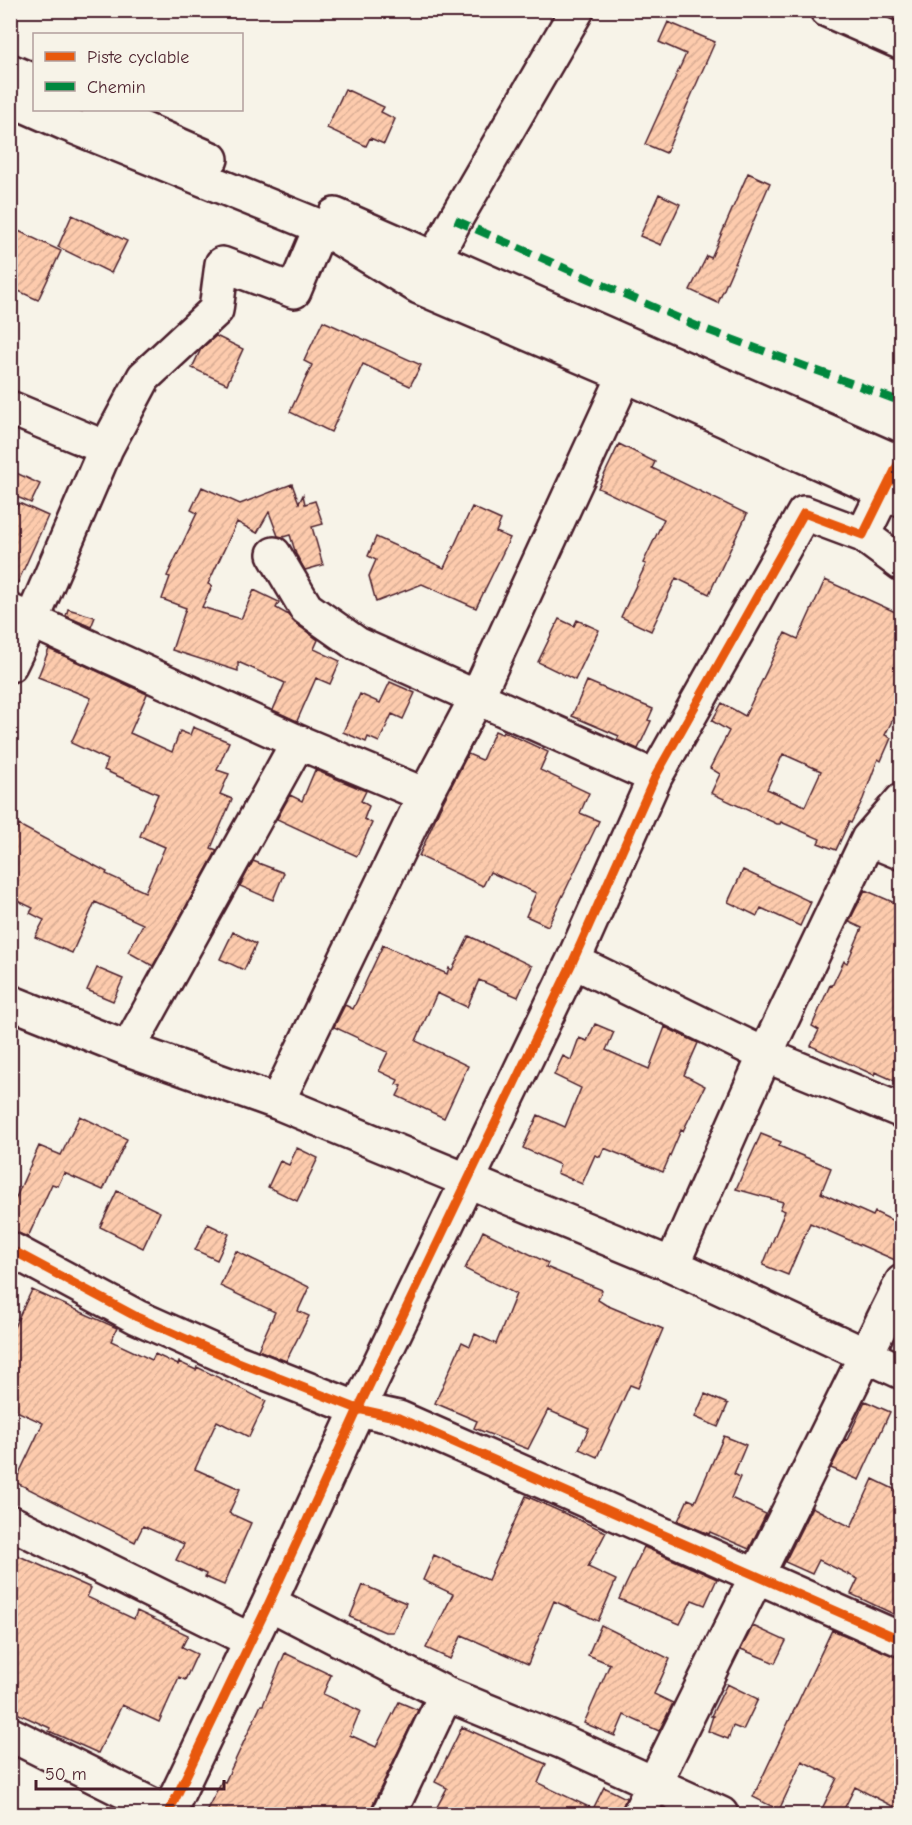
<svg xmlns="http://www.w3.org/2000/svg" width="912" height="1825" viewBox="0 0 912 1825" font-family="'Comic Neue',sans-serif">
	<defs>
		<pattern id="building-hatch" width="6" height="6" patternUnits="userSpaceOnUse" patternTransform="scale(1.5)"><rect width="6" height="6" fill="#fdcbad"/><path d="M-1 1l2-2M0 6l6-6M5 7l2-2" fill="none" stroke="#daae95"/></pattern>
	</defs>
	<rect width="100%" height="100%" fill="#f7f3e8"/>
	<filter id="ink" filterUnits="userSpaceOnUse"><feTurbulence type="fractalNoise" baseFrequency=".0167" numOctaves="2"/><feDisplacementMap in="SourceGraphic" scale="12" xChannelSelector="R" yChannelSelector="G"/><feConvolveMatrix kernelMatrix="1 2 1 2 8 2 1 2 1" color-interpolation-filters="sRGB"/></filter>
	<g filter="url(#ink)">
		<path fill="url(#building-hatch)" stroke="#4a1f2b" stroke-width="1.5" fill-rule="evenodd" d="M668,22L715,42L666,153L645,144L686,54L659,42Z
			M345,89L384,107L381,112L395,119L384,144L370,138L366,146L327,128Z
			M748,173L770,183L718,303L690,290L707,256L711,258Z
			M659,194L680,204L661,245L640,236Z
			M72,215L127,241L111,273L58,247Z
			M10,227L61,251L38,300L10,287Z
			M323,321L421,365L410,386L363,364L331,432L290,412L312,365L304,361Z
			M216,336L243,349L227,384L192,368L201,349Z
			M619,444L655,462L652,468L747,514L709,594L676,578L651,631L621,617L646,564L643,563L664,519L598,488Z
			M10,470L40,484L31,503L10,494Z
			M292,484L299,503L303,495L305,504L315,501L323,524L312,527L323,565L305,570L296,554L290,535L283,537L278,536L269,512L257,533L237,522L208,584L212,586L202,607L241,619L254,590L279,602L276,608L287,614L295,623L318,640L314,649L340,661L330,684L316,678L297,721L273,710L285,683L238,662V671L172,650L186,608L162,599L170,577L167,576L197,513L191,510L202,487L240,504Z
			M19,503L48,516L13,593H10V520Z
			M472,507L501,520L496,532L510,538L476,608L422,584L376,602L369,576L376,560L368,556L376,537L444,568Z
			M825,580L902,615V701L885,735L891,738L881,761L878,759L863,799L851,823L849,822L836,850L818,843L820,839L781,822L780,824H777L711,793L720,774L710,768L729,731L712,721L722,703L745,716L785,633L798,639ZM783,754L821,771L805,806L767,789Z
			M68,609L95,617L91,627L66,616Z
			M559,619L574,626L577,620L599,630L575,680L538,662Z
			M49,649L147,694L130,733L172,752L180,731L190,735L193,727L229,742L217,770L229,774L220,794L232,799L211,848L217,850L153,966L128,952L143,924L95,902L72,953L35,937L44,920L30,913L33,908L10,897V841L19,825L107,872L106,874L145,892L165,847L140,836L158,794L104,770L108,760L71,743L91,698L38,677Z
			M587,681L653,709L648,720L651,721L638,749L617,740L619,736L572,716Z
			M390,682L415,693L403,719L392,714L379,742L368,737L366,742L343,732L360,694L380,703Z
			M495,731L502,734L503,731L548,752L540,770L589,793L580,813L599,821L548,926L526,916L536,893L490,872L483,886L419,856L439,810L468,754L482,760Z
			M315,770L366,791L361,801L369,806L364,819L372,823L357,856L277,819L290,795L302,801Z
			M253,861L284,873L273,900L240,886Z
			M743,870L811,902L800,926L761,908L757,916L728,902Z
			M865,890L902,906V1084L875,1072L874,1075L811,1046L819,1030L812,1026L830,985L832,986L844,961L847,963L862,928L849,922Z
			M233,932L256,944L244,970L220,959Z
			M469,936L532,966L518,997L479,980L467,1007L437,993L416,1041L468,1066L444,1118L397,1096L402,1086L396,1084L398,1080L379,1071L388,1052L334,1027L345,1005L353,1009L383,945L447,974L449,968L452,970Z
			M97,968L123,979L113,1001L87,990Z
			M595,1024L614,1032L606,1050L649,1069L665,1027L698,1043L684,1075L705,1086L683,1131L681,1130L663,1172L604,1148L600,1157L595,1155L582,1184L557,1173L560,1165L523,1148L538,1115L565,1127L581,1088L554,1075L563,1056L571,1060L579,1038L587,1041Z
			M80,1116L127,1139L103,1190L64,1173L58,1186L52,1184L28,1237L10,1230V1211L39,1146L61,1155Z
			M761,1134L781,1142L779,1146L831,1168L821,1193L873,1216L875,1212L902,1225V1263L810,1223L788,1275L763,1265L785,1211L780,1209L783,1202L736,1189Z
			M297,1148L318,1158L297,1201L268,1187L280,1161L289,1165Z
			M117,1191L160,1212L143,1248L100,1227Z
			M208,1224L229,1234L217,1260L195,1250Z
			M483,1231L548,1263L546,1267L602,1290L598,1300L606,1305L663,1329L638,1388L630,1385L597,1457L579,1449L589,1428L548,1410L528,1449L474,1428L477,1421L435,1403L462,1342L470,1346L475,1334L496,1344L516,1294L465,1269Z
			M236,1251L309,1287L298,1311L309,1316L286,1361L258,1350L275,1312L220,1286Z
			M32,1290L117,1328L111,1341L152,1360L155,1354L178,1365L179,1362L196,1370L197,1367L266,1401L249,1437L217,1421L195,1469L240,1489L229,1513L251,1523L224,1585L205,1577L206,1574L176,1560L184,1544L143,1526L135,1542L15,1482L43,1423L10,1408V1335Z
			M705,1394L728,1404L718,1427L695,1417Z
			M865,1401L890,1412L859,1480L831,1468L845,1439L847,1440Z
			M724,1436L746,1445L734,1474L740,1477L731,1498L766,1514L749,1549L710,1532L709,1534L678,1521L688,1499L695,1502Z
			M873,1479L902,1493V1618L851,1594L858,1579L819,1560L812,1574L785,1562L812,1507L851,1527Z
			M526,1496L606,1532L588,1567L616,1580L598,1621L554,1601L528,1664L462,1635L450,1659L426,1648L453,1594L423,1580L434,1555L488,1580Z
			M644,1547L717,1579L705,1605L692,1600L680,1624L619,1599Z
			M17,1555L91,1588L87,1597L134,1619L137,1611L188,1635L182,1647L197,1654L185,1680L179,1677L159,1722L122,1705L98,1753L49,1731L50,1728L10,1710V1570Z
			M363,1585L406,1603L393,1632H385L350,1617Z
			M601,1625L670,1659L654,1694L673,1703L659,1731L624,1715L615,1736L584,1723L610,1664L588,1655Z
			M753,1626L786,1641L775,1663L741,1649Z
			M832,1630L902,1659V1811L855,1787L841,1815H819L837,1778L802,1761L779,1810L753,1797Z
			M285,1653L331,1675L323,1694L360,1711L350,1735L376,1747L399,1702L418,1710L372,1806L370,1815H204L222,1781L225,1782L261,1705H263Z
			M727,1684L758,1699L743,1730L733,1726L728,1739L708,1731L713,1716H711Z
			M462,1727L546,1764L538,1783L593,1809L604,1787L626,1798L620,1815H452L437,1807L447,1788L435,1782Z"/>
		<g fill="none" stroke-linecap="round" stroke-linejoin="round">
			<defs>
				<path id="minor" d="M827,10L902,43
					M422,282L455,220L577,10
					M10,408L106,448
					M863,535L902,564
					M274,554L306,608L357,644L655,777
					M10,611L298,742L425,795
					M10,665L32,620L106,448L144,377L216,310L222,264L294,291L321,227
					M868,839L902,853
					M573,961L765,1055L902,1111
					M10,1002L128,1049L277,1102L672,1265L902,1372
					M128,1049L298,742
					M277,1102L425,795L477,697L625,375
					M10,1249L137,1317L238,1362L358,1409L399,1418L902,1640
					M672,1265L765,1055L868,839L902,800
					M10,1522L250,1640
					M269,1603L446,1694L563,1742L721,1814
					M10,1734L168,1813
					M168,1814L269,1603L358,1409L573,961L655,777L804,513L863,535L896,467
					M389,1814L446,1694
					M639,1814L902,1282"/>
				<path id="highway" d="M10,71L34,81
					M10,99L67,124L321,227L419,287L625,375L902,500
					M99,110L211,159
					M335,215L902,464"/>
			</defs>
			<use href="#minor" stroke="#4a1f2b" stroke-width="38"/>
			<use href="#highway" stroke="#4a1f2b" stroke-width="38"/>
			<use href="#minor" stroke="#f7f3e8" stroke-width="33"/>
			<use href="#highway" stroke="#f7f3e8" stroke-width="33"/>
			<path stroke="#00873e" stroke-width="8" stroke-dasharray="15 8" stroke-linecap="butt" d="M455,220L699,327L902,402"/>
			<defs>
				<path id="cycleway" d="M10,1249L137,1317L238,1362L358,1409L399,1418L902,1640
					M168,1814L269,1603L358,1409L573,961L655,777L804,513L863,535L902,456"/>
			</defs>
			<use href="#cycleway" stroke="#f7f3e8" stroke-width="13"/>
			<use href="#cycleway" stroke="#e8590c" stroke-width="9"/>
		</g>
	</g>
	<rect width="912" height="1825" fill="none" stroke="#f7f3e8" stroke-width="36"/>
	<rect x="18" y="18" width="876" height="1789" fill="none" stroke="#4a1f2b" stroke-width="2" filter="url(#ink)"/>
	<rect x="33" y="33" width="210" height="78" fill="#f7f3e8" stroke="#b29e9c" stroke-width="1.5"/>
	<rect x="45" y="52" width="30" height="9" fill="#e8590c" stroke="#b29e9c" stroke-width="1.5"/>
	<text x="87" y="63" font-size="18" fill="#4a1f2b">Piste cyclable</text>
	<rect x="45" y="82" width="30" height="9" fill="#00873e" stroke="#b29e9c" stroke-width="1.5"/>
	<text x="87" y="93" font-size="18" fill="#4a1f2b">Chemin</text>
	<path d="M36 1780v9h188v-9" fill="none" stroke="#4a1f2b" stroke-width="3"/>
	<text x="45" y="1780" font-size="18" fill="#4a1f2b" stroke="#f7f3e8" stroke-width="4.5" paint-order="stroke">50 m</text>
</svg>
